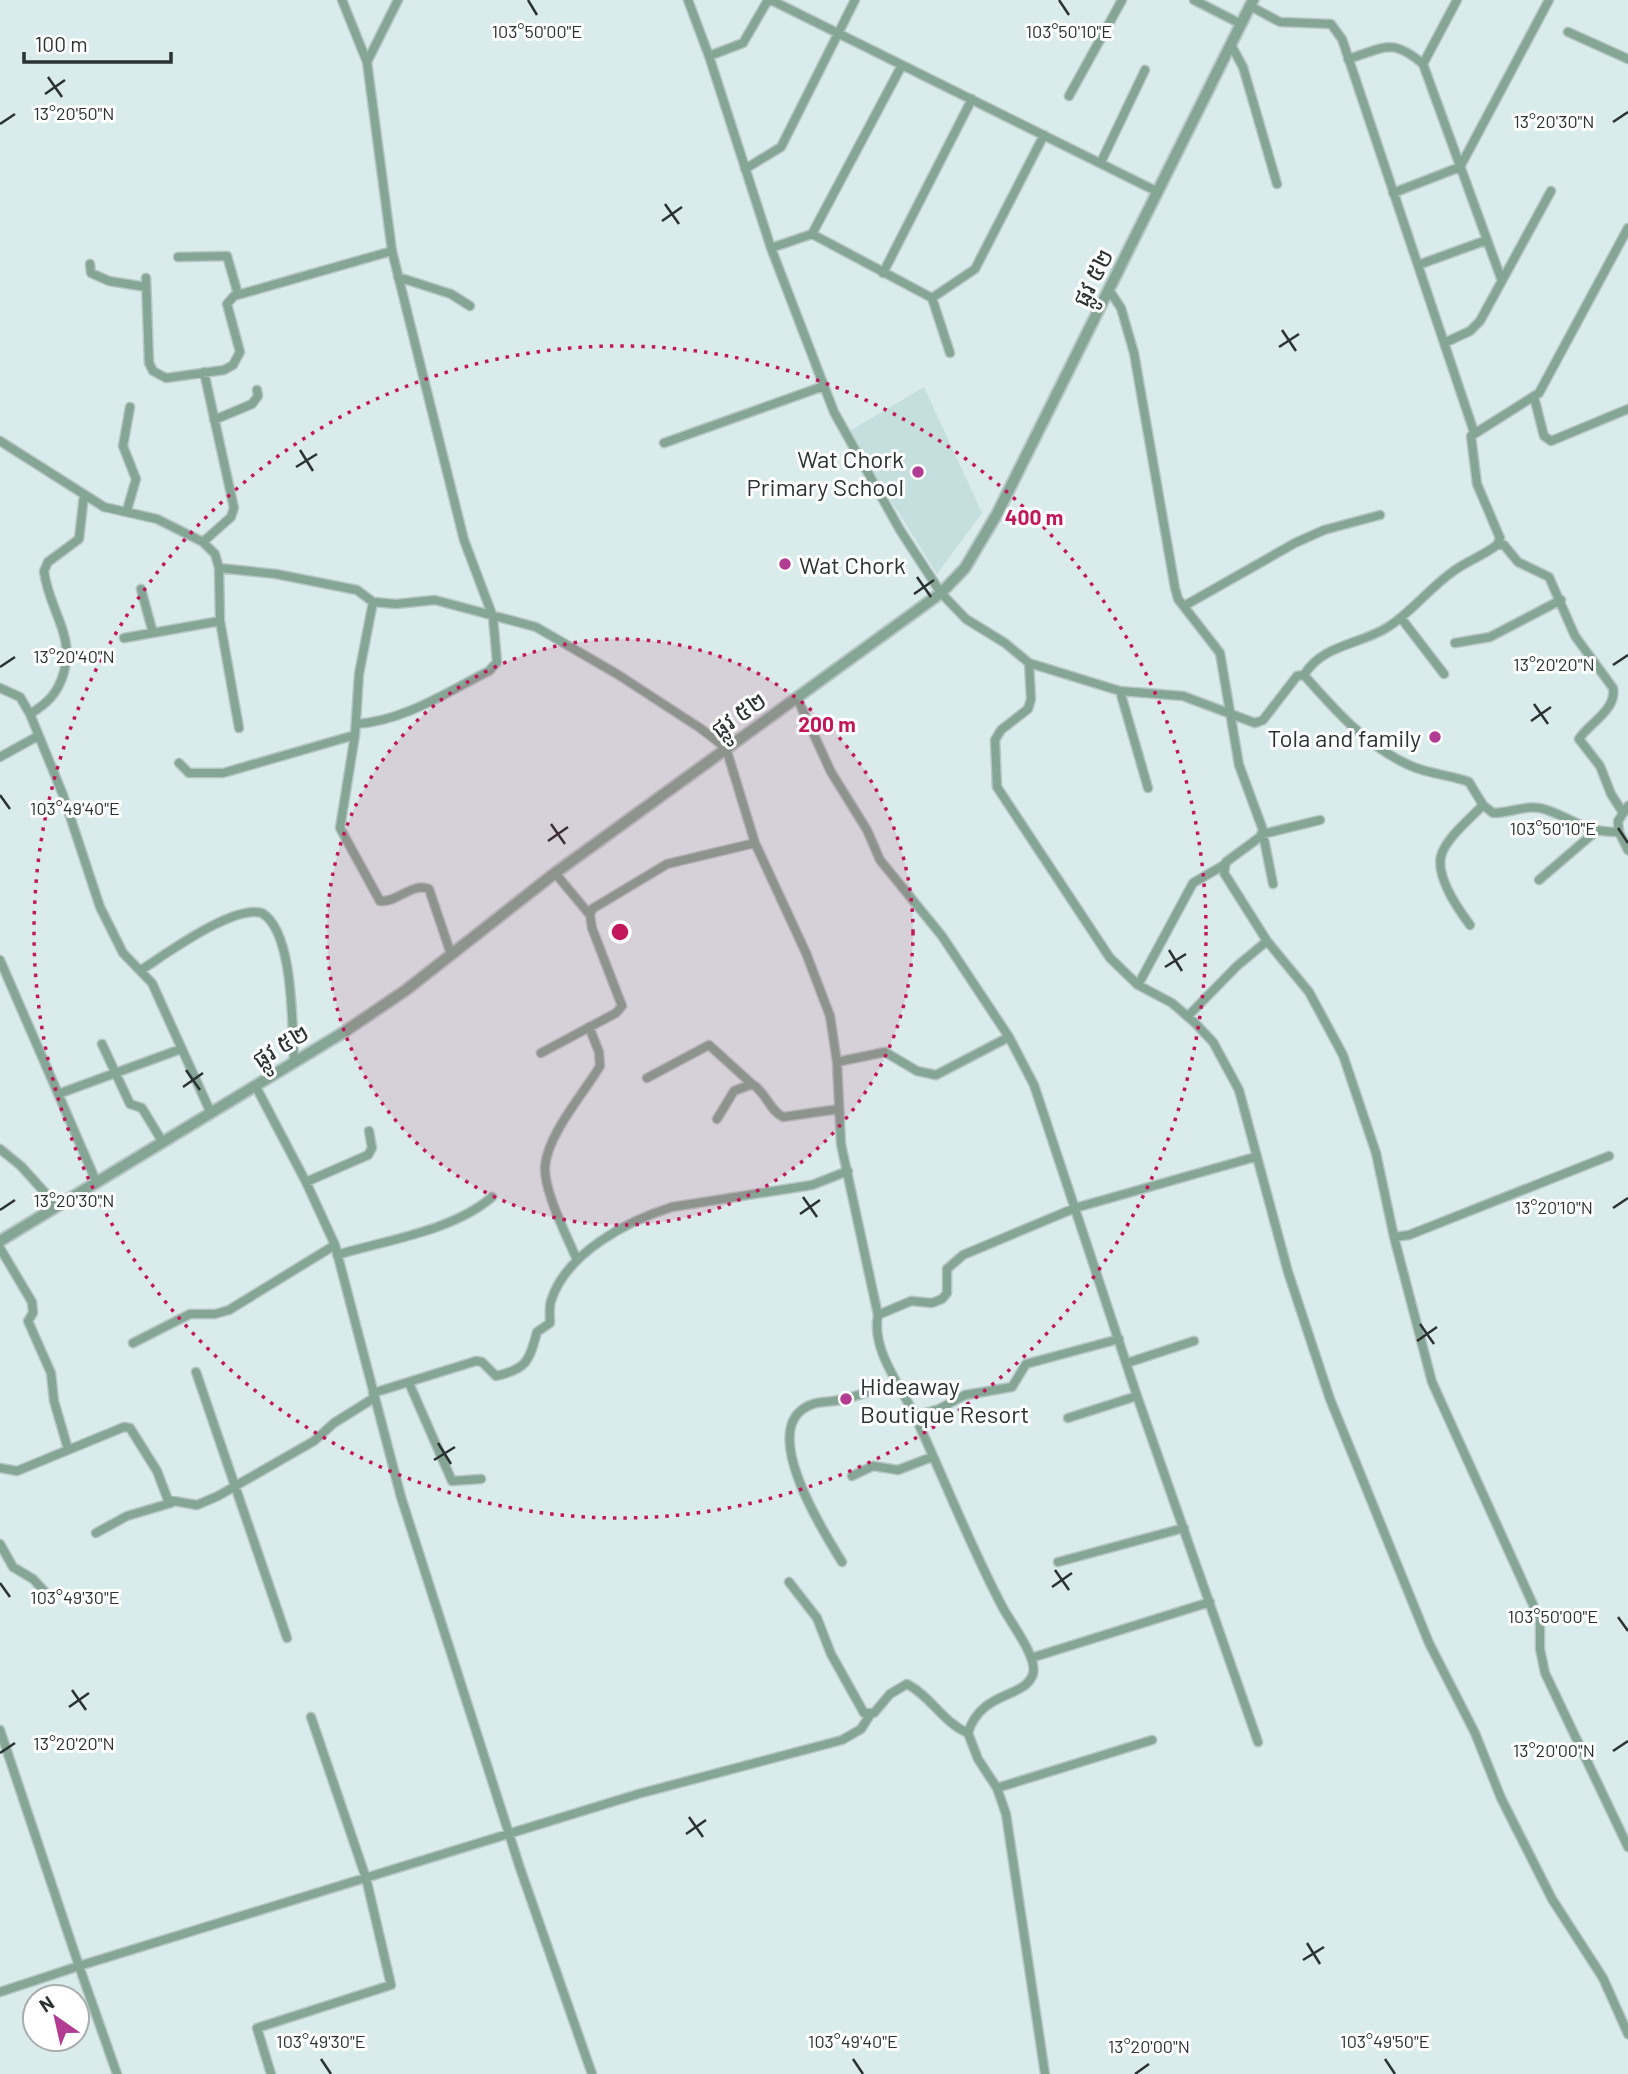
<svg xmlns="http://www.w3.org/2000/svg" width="1628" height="2074" viewBox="0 0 1628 2074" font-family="Barlow,'Noto Sans Khmer',sans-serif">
	<rect width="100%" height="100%" fill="#d9ebea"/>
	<path fill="#c5dfde" d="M924,387L982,513L937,574L848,432Z"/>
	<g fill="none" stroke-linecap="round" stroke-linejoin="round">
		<defs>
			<path id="minor" d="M342,0L367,62
				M688,0L709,56L771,248L834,412L900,530L941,593L966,619L1005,643L1029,663L1120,691L1183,696L1255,723L1263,720L1297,676L1304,675C1335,710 1367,747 1411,766C1429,774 1450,775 1469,782L1483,805L1493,813C1511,813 1530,803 1547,810C1578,821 1583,832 1619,832L1628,850
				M771,0L1158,192
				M1194,0L1241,24
				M1250,6L1280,22L1331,24L1342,39L1474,432
				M1568,32L1628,59
				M1231,45L1243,67L1277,184
				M709,56L743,43L768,0
				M1348,59C1385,48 1391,37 1423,64L1502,281
				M1423,64L1457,0
				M1069,96L1122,0
				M1101,162L1145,70
				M745,169L781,147L855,0
				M1393,193L1460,167L1549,0
				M812,234L932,298L950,353
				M771,248L812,234L902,65
				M178,257L227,256L238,294
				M90,264L91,273L109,281L146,287
				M1418,265L1487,240
				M883,273L972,99
				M398,277L451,294L470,306
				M146,278L149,363L153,371L166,378L224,370L233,365L240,352L227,304L234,296L392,251
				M1109,290L1121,308L1134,353L1175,588L1178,599L1220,653L1239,765L1263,830L1260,837L1226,862L1224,873L1267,941L1309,992L1343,1055L1376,1153L1394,1237L1409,1235L1609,1156
				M932,298L975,269L1044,135
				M1444,343L1470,331L1480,321L1551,191
				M204,372L234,508L231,517L203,542L215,554L219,568L276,574L357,590L373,602L396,604L435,600L536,627L617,674L700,728L726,748L755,843L806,953L830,1016L837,1062L841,1144L878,1315C871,1349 900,1385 914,1414C944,1478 969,1544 1003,1608C1011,1623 1038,1658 1033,1674C1025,1699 981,1690 968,1733L978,1759L997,1788L1006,1814L1045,2074
				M1534,397L1544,436L1551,441L1628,409
				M214,420L252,404L258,396L257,390
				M0,441L104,507L157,519L203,542
				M664,443L824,386
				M127,510L136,479L123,446L130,407
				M1497,545H1504L1518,562L1549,577L1575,636L1613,688C1617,710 1589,723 1579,739L1600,766L1611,794L1622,811
				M219,568L220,621L239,728
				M141,589L153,633
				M373,602L359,674L355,735L340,828L380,901C397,903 412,882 429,889L451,954
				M1184,606L1295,543L1324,530L1380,515
				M1401,618L1444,674
				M124,638L220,621
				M1455,643L1490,637L1561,600
				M1029,663L1031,699L1028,709L1001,730L995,740L997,787L1110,958L1138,985L1172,1003L1194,1022L1213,1042L1239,1090L1288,1272L1330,1399L1429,1643L1475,1733L1501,1798L1552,1899L1603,1978L1628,2034
				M1304,675C1323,644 1360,645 1388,627C1413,611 1430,587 1455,570C1468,561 1484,555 1497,545L1500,538L1477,484L1471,436L1539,393L1628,228
				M0,688L20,697L30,714L63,795L100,907L123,953L152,983L210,1111
				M1120,691L1148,788
				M797,698L831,772L867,830L880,860L942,936L1009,1037L1034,1085L1137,1396L1258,1742
				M30,714C48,703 58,693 64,672C75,634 48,608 44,571L48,562L79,539L84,495
				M356,724C404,721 447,692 489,671L497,662L493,617L464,540L392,251L367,62L398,0
				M0,757L38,736
				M179,763L189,773H223L355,735
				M1619,832L1618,821L1628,806
				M555,873L590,915
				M1539,880L1595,832
				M1273,884L1263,834L1320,820
				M1470,925C1458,909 1436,878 1441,856C1446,838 1470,819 1483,805
				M0,960L96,1181
				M141,970C166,954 234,904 262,913C294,932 292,1026 294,1061
				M1138,985L1193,883L1224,865
				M1188,1016L1237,966L1267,941
				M102,1044L130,1104L142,1108L162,1141
				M541,1053L616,1013L622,1006L592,928L590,915L592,909L667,864L755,843
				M837,1062L885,1052L917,1071L936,1075L1009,1037
				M647,1078L709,1045L752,1084
				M255,1085L306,1182L335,1245L401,1497L520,1868L592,2074
				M58,1094L181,1049
				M717,1119L734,1091L752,1084C766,1092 769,1110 783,1117L839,1109
				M0,1149L21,1166L57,1206
				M306,1182L368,1155L372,1148L369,1131
				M1394,1237L1432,1382L1540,1620V1649L1545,1673L1628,1847
				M0,1248L32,1302L33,1313L28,1321L51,1373L54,1401L68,1449
				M337,1255C386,1240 453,1231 492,1197
				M577,1260C567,1236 544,1192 545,1167C547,1135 584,1093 600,1066L599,1052L589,1027
				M878,1315L911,1301L932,1303L942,1299L947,1293V1269L963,1255L1075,1208L1255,1157
				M133,1343L190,1314H215L229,1310L335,1245
				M1127,1363L1194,1341
				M196,1372L287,1638
				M409,1383L452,1481L481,1479
				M373,1393L476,1361L482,1362L496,1376C527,1369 529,1361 537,1332L550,1323C550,1316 549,1307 551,1301C566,1253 627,1221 672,1207L812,1185L848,1171
				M915,1416L939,1409L965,1395L1012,1387L1026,1364L1119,1339
				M1068,1418L1137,1396
				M0,1468L17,1471L124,1427L130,1428L157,1471L168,1500L197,1505L218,1496L314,1441L334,1423L374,1398
				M852,1476L873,1466L898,1470L932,1457
				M96,1533L127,1516L171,1503
				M0,1544L13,1567L33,1579L47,1594
				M842,1562C824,1533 763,1437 803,1409C815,1400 826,1403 840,1400C859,1396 878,1388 897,1383
				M1058,1562L1184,1528
				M789,1582L817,1618L831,1654L864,1713H874L890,1694L907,1684C932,1697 942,1722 968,1733
				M1031,1658L1210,1602
				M0,1730L79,1966L0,1992
				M997,1788L1152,1740
				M117,2074L79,1966L638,1794L842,1740L861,1729L870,1715
				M271,2074L257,2028L391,1985L366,1878L311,1717"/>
			<path id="tertiary" d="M0,1241L344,1032L406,990L555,873L941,593L965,568L997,514L1253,0"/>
		</defs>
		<use href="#minor" stroke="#b6c6c5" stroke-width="11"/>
		<use href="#tertiary" stroke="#b6c6c5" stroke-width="14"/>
		<use href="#minor" stroke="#85a695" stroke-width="8"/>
		<use href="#tertiary" stroke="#85a695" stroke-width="10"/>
	</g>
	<path fill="none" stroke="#2b3232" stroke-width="2.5" d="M528,0L537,15M1059,0L1069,15M48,77L62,97M45,94L65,80M1613,122L1628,112M0,124L15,114M665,204L679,224M662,221L682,207M1282,330L1296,351M1279,347L1299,334M300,450L313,471M296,467L317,454M917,577L931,597M914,594L934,580M1613,665L1628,655M0,667L15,657M1534,704L1548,724M1531,721L1551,707M0,795L10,809M551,824L565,844M1618,828L1628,843M548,841L568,827M1169,950L1182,971M1165,967L1186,954M186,1070L200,1090M183,1087L203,1073M803,1197L817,1217M1613,1208L1628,1198M0,1210L15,1200M800,1214L820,1200M1420,1324L1434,1344M1417,1341L1437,1327M438,1443L451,1464M434,1460L455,1447M1055,1570L1069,1590M0,1583L10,1597M1052,1587L1072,1573M1618,1617L1628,1631M72,1690L86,1710M69,1707L89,1693M1613,1751L1628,1741M0,1753L15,1743M689,1817L703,1837M686,1834L706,1820M1307,1943L1320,1964M1303,1960L1324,1947M321,2059L331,2074M853,2059L863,2074M1385,2059L1395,2074M1135,2074L1149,2064"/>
	<circle cx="620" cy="932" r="293" fill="#c2185b" fill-opacity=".12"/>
	<g fill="none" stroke="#c2185b" stroke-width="3.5" stroke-dasharray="3.5 7">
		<circle cx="620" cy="932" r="293"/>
		<circle cx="620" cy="932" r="586"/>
	</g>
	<g fill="#b33c93" stroke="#fff" stroke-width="2.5">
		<circle cx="918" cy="472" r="7"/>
		<circle cx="785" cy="564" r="7"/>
		<circle cx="1435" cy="737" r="7"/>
		<circle cx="846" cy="1399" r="7"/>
	</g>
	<g text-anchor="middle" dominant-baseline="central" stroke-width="6" stroke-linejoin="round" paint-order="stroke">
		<g font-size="24" fill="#2b3232" stroke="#fff">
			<text transform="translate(1092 277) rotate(-63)">ផ្លូវ ៥២</text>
			<text transform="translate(738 714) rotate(-35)">ផ្លូវ ៥២</text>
			<text transform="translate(280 1045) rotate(-31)">ផ្លូវ ៥២</text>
		</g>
		<g font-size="24" fill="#2b3232" stroke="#fff" text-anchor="end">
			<text x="904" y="458">Wat Chork<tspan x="904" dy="28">Primary School</tspan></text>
			<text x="799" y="564" text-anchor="start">Wat Chork</text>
			<text x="1421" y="737">Tola and family</text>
			<text x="860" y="1385" text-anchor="start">Hideaway<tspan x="860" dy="28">Boutique Resort</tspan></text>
		</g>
	</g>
	<g font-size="18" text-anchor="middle" fill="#2b3232" stroke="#fff" stroke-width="6" stroke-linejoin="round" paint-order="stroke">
		<text x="537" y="38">103°50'00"E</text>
		<text x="1069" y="38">103°50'10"E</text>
		<text x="74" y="120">13°20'50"N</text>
		<text x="1554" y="128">13°20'30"N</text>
		<text x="74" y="663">13°20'40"N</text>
		<text x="1554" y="671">13°20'20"N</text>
		<text x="75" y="815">103°49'40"E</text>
		<text x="1553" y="835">103°50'10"E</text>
		<text x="74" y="1207">13°20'30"N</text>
		<text x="1554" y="1214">13°20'10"N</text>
		<text x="75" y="1604">103°49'30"E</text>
		<text x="1553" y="1623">103°50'00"E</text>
		<text x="74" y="1750">13°20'20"N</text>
		<text x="1554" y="1757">13°20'00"N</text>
		<text x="321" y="2048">103°49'30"E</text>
		<text x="853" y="2048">103°49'40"E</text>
		<text x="1385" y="2048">103°49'50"E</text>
		<text x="1149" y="2053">13°20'00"N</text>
	</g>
	<circle cx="620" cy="932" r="10" fill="#c2185b" stroke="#fff" stroke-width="3.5"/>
	<g font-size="21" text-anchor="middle" font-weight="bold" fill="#c2185b" stroke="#fff" stroke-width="6" stroke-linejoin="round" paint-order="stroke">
		<text x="1034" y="525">400 m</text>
		<text x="827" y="732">200 m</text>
	</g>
	<g transform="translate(56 2018) rotate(326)"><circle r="33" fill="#ffffff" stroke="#aaadad" stroke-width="2"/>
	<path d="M0-5L12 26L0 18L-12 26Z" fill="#b33c93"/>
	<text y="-10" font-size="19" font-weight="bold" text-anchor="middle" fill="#2b3232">N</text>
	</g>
	<path d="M24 52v10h147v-10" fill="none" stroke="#2b3232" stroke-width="3.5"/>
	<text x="35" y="52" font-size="21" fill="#2b3232" stroke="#ffffff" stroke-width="5" paint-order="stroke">100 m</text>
</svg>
